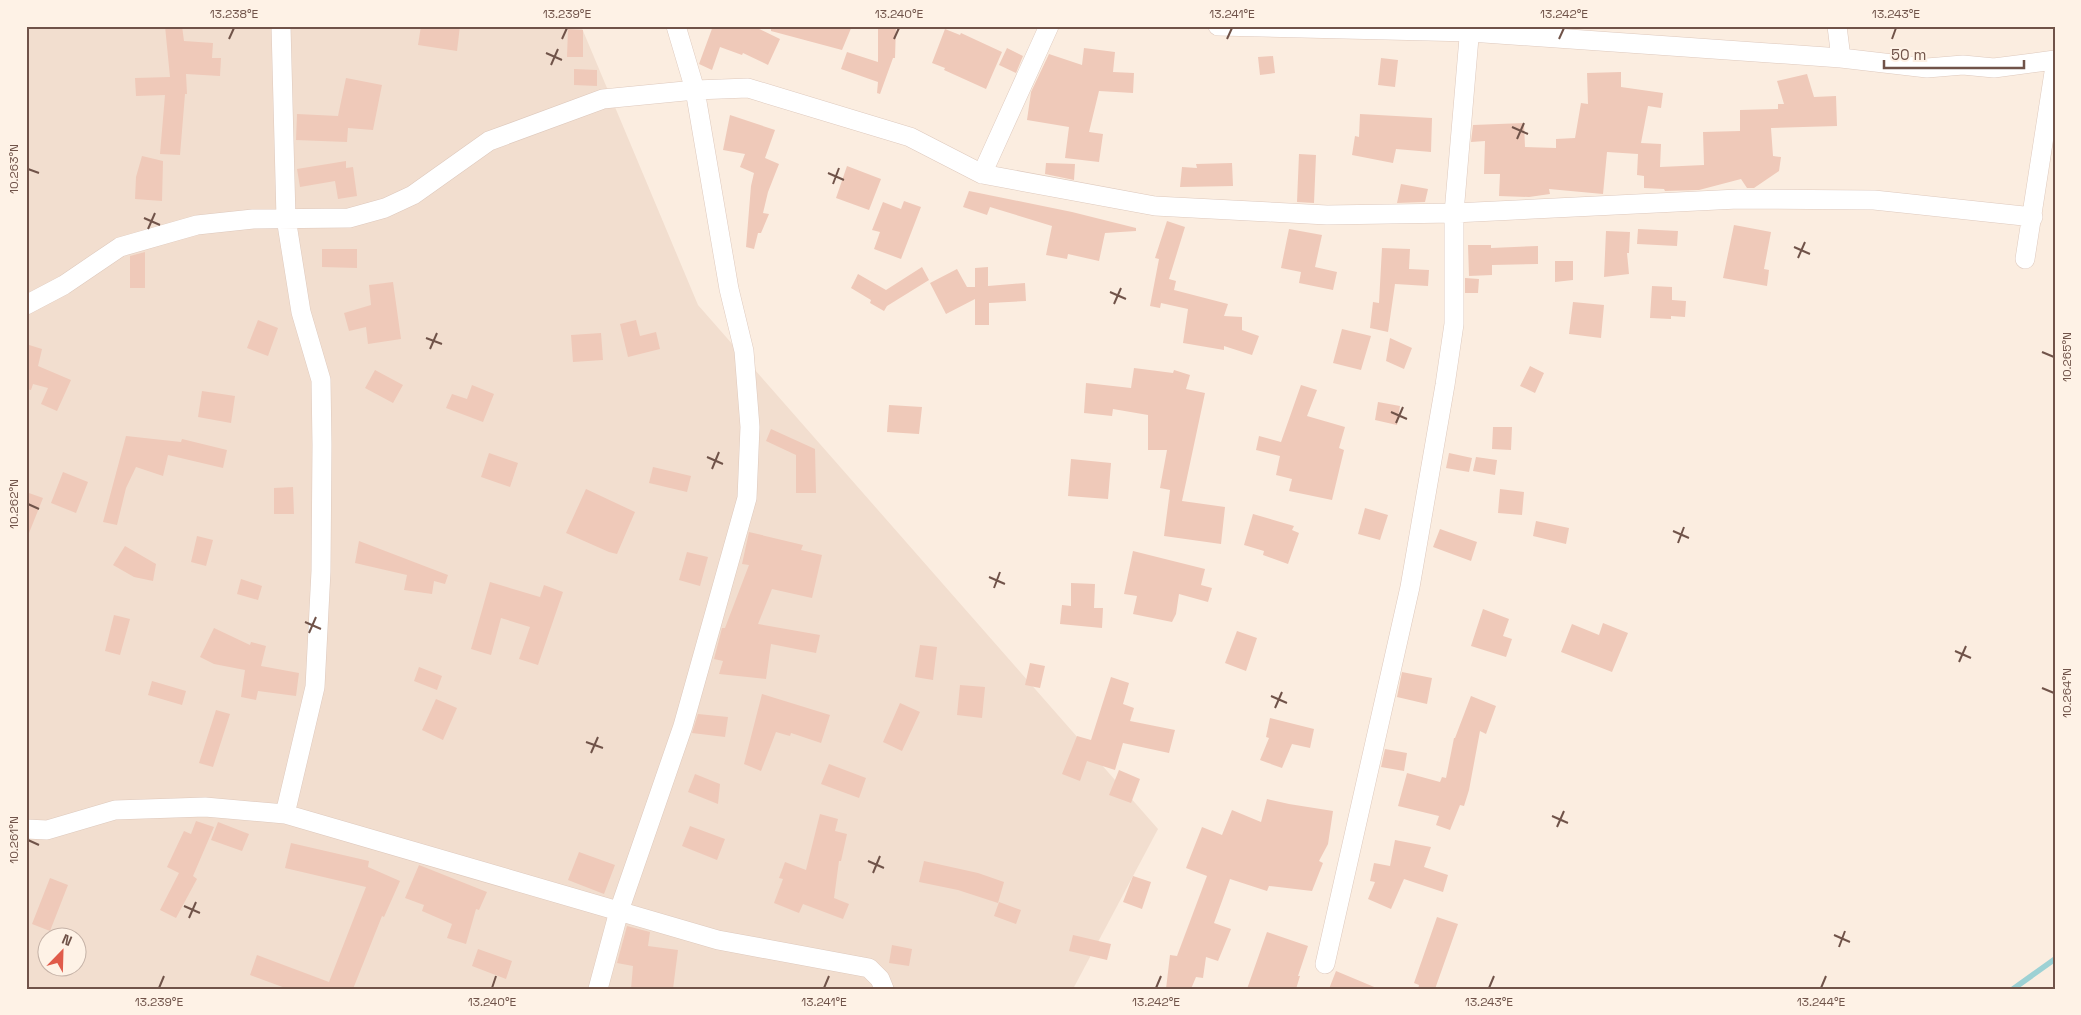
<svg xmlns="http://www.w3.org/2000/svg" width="2081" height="1015" viewBox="0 0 2081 1015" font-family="'Space Grotesk',sans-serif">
	<rect width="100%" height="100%" fill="#fbede0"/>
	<path fill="#f2decf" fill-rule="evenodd" d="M26,26H581L698,305L1158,829L1073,989H26ZM48,938H78V968H48Z"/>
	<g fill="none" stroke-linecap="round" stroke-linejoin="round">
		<path stroke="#9dd1d4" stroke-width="5.5" d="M2013,989L2055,959"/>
	</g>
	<path fill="#efc9b9" d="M165,26H182L184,41L213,43L212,58H221L220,76L186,74L187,94H185L180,155L160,154L165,95L136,96L135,78L170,77Z
		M421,26H460L457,51L418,45Z
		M713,26H753L780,39L768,65L743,53L742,55L720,47L712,70L699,64Z
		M771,26H852L842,50L771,31Z
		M878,26H896L895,58H893L880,94L877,93L878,82L841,69L847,52L878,62Z
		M568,29L583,30V57H567Z
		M945,29L960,35L961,33L1002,52L986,89L944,70L945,68L932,63Z
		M1007,48L1023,56L1016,73L999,65Z
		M1084,48L1115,52L1113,72L1134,73L1133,93L1099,91L1089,132L1103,134L1099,162L1065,158L1069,127L1027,120L1031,92L1049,54L1082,65Z
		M1273,56L1275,73L1260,75L1258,57Z
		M1381,58L1398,60L1395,87L1378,85Z
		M574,69L597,70V86L574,85Z
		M1621,72V87L1663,93L1661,108L1648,106L1641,143L1661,144L1660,167L1704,165L1703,132L1740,131V110L1778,109V104H1784L1777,81L1807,74L1814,97L1836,96L1837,126L1771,128L1773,156L1781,157L1779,171L1754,188H1747L1741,179L1699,190L1665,191L1664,189L1644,188V176L1637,175L1638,154L1607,152L1603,194L1549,189L1550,194L1529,197L1499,196L1500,174H1484L1485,141L1471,142L1473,125L1524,123L1525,147L1556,148V139L1575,138L1581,103L1588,104L1587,73Z
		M346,78L382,85L373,130L348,128L347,142L296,140L297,114L338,116Z
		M1360,114L1432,118L1431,152L1396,149L1393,163L1352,155L1355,136L1359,137Z
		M730,115L775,130L765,158L779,164L768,192L763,213L769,214L761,233H758L754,249L746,247L751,186L754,173L740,167L745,154L723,150Z
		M1299,154L1316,155L1314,203L1297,202Z
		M142,156L163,161L162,201L135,199L136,177Z
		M346,161V168L353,167L357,196L338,199L335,181L300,187L297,169Z
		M1046,163L1075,164L1074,180L1045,174Z
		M1232,163L1233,186L1180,187L1182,167L1197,168L1196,164Z
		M847,166L881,179L869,210L836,198Z
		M1401,184L1428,189L1425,202L1397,203Z
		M969,191L1072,212L1136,228V231L1105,233L1099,261L1068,254L1067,259L1046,255L1052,226L990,207L987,215L963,207Z
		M904,201L921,207L901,259L874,249L880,232L872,230L883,202L901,209Z
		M1167,221L1185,227L1169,279L1176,281L1174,290L1228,304L1224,316L1242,317V330L1259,336L1252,355L1224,346V350L1183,343L1188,309L1161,303L1160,308L1150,306L1159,259L1155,258Z
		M1734,225L1771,232L1764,269L1769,270L1767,286L1723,278Z
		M1289,229L1322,235L1315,267L1337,272L1333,290L1299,283L1301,272L1281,268Z
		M1638,229L1678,231L1677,246L1637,244Z
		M1606,231L1630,232L1629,253H1627L1629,274L1604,277Z
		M1468,245H1491V248L1538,246V264L1492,265V275L1469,276Z
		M1382,248L1410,249L1409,269L1429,270L1428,286L1395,284L1388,332L1370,328L1373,302L1379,303Z
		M322,249H357V268L322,267Z
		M145,252V288H130V256Z
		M1555,261H1573V280L1555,282Z
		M922,267L929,280L887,306L884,311L870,303L871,300L851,288L858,274L886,290Z
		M988,267V286L1025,283L1026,301L989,303V325H975V299L946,314L930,283L957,269L967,287H975V268Z
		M1465,278L1479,279L1478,293H1465Z
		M393,282L401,339L368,344L366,327L349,331L344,313L371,305L369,285Z
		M1652,286L1672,287V300L1686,301L1685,317L1671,316V319L1650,318Z
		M1573,302L1604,305L1601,338L1569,334Z
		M258,320L278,328L268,356L247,348Z
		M636,320L640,336L656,332L660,349L628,357L620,324Z
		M1342,329L1371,336L1361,370L1333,363Z
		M601,333L603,360L573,362L571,335Z
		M1390,338L1412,348L1404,369L1386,361Z
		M26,344L42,349L38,366L71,380L57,411L41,404L48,388L33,384L31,390L26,389Z
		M1530,366L1544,373L1535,393L1520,386Z
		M1134,368L1173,373L1174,370L1190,375L1186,389L1205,393L1182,501L1225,507L1221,544L1164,536L1170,490L1160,488L1167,450H1148V415L1113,409L1112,416L1084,413L1086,383L1131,388Z
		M375,370L403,385L393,403L365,388Z
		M472,385L494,394L483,422L446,408L452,394L467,399Z
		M1301,385L1317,390L1307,416L1345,427L1339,448L1344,450L1332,500L1289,491L1292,479L1276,475L1280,456L1256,450L1259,436L1281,442Z
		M202,391L235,396L231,423L198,417Z
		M1378,402L1400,406L1397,425L1375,420Z
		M889,405L922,407L919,434L887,432Z
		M1493,427H1512L1511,450L1492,449Z
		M771,429L815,449L816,493H796V455L766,441Z
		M126,436L181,442L182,439L227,450L223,468L168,455L163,476L136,467L126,488L117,525L103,522Z
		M489,453L518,463L510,487L481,477Z
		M1449,453L1472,458L1469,472L1446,468Z
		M1476,457L1497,460L1495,475L1473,471Z
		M1071,459L1111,463L1108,499L1068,496Z
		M653,467L691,476L687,492L649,483Z
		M63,472L88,482L76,513L51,503Z
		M293,487L294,514H274V488Z
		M586,489L635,512L617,554L609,552L566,533Z
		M1500,489L1524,492L1522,515L1498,513Z
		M26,492L43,498L27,538H26Z
		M1365,508L1388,515L1380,540L1358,534Z
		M1253,514L1294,526L1292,530L1299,533L1288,564L1263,555L1264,551L1244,545Z
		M1536,521L1569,528L1566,544L1533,536Z
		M1440,529L1477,542L1471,561L1433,547Z
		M749,532L803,545L801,550L822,555L812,598L772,589L758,624L820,635L816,653L771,644L766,679L719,674L723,661L714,659L722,628H725L749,565L742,564Z
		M197,536L213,540L206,566L191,562Z
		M359,541L448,575L445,584L434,581L432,594L404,590L407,575L355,563Z
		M125,546L156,564L153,581L134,577L113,565Z
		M1133,551L1205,569L1201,585L1212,588L1208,602L1179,594L1176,614L1172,622L1133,614L1137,596L1124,594Z
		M687,552L708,557L700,586L679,580Z
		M241,579L262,586L258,600L237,594Z
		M490,582L540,597L544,585L563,592L538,665L519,659L530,627L501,618L491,655L471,649Z
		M1071,583L1095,584L1094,608H1103L1102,628L1060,624L1062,605L1071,606Z
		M1483,609L1509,619L1503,636L1512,639L1506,657L1471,646Z
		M114,615L130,619L120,655L105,651Z
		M1603,623L1628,633L1612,672L1561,652L1572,624L1599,635Z
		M214,628L250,645L251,642L266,646L261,666L299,673L296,696L258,691L256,700L241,697L245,670L214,664L200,657Z
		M1237,631L1257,638L1246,671L1225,663Z
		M920,645L937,647L933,680L915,677Z
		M1030,663L1045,666L1040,688L1025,685Z
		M419,667L442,676L437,690L414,681Z
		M1402,672L1432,678L1427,704L1397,697Z
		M1111,677L1129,683L1123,704L1134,708L1130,721L1175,730L1169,753L1123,743L1115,770L1087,761L1080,781L1062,774L1077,736L1091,740Z
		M152,681L186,691L182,705L148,695Z
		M960,685L985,687L982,718L957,715Z
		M762,694L830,715L821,743L791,733L790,736L776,732L761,771L744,764Z
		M1471,696L1496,706L1486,734L1480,731L1469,790L1464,806L1460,805L1450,830L1436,825L1439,816L1398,806L1407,773L1440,782L1442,777L1446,778L1454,738H1455Z
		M436,699L457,708L443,740L422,730Z
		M900,703L920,712L902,751L883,742Z
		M216,710L230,714L213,767L199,763Z
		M698,714L728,717L725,737L692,733Z
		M1270,718L1314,729L1310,748L1292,744L1282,768L1260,760L1269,738L1266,737Z
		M1385,749L1407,753L1404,771L1381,767Z
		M829,764L866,778L859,798L821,784Z
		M1119,770L1140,779L1131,803L1109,795Z
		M695,774L720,784L718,804L688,792Z
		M1267,799L1289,804L1333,811L1328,844L1319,861L1323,863L1312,891L1269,886L1267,891L1230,879L1214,923L1231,929L1218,961L1206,957L1203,978L1196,977L1191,989H1166L1170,955L1177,956L1207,876L1186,868L1202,827L1222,835L1232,810L1261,822Z
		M820,814L838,819L835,831L847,834L841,861H839L834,898L849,904L843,919L803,904L799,913L774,903L783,879L779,878L785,862L806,870Z
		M196,821L214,827L193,876L197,879L176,918L160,910L179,873L167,867L184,831L191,834Z
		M218,822L249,834L242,851L211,840Z
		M690,826L725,839L717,860L682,846Z
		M1395,840L1431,847L1424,867L1448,875L1443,892L1404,879L1391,909L1368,899L1375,882L1370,881L1374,863L1390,866Z
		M291,843L369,861L368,867L400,881L384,917L382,916L353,989H288L250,975L257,955L329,982L366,887L285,868Z
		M579,852L615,865L604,894L568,880Z
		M924,861L978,873L1004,882L998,903L958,890L919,882Z
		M419,865L487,892L479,910L476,909L466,944L447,938L452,924L422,911L424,905L405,898Z
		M1133,876L1151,882L1142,909L1123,902Z
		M50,878L68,885L50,931L32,924Z
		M999,902L1021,910L1016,924L994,916Z
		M1437,917L1458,924L1435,989H1418L1419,985L1414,983Z
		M627,926L650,932L648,946L678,950L673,989H631L633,966L617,963Z
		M1267,932L1308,946L1298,976H1300L1296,989H1247Z
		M1073,935L1111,944L1107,960L1069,951Z
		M892,945L912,949L909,966L889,963Z
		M478,949L512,961L506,979L472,966Z
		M1336,971L1379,989H1329Z"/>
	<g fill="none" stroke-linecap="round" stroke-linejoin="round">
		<defs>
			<path id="street" d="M281,26L286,218L301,312L321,380L322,445L321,571L315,687L285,814
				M1218,26L1470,32L1841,58L1927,68L1963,65L1994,68L2055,60
				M1837,26L1841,58
				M982,174L1049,26
				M2025,259L2055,66
				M26,305L64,285L120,247L197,225L253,219L349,218L385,208L413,195L489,141L603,99L695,90L748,88L910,137L982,174L1155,206L1327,215L1454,213L1738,199L1874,200L2033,217
				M26,829L47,830L115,810L205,807L285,814L718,940L869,968L880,979L884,989
				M1325,964L1410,587L1445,385L1454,324V213L1470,26
				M598,989L619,911L683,726L747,498L750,427L744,351L729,289L695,90L676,26"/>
		</defs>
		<use href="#street" stroke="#dec9bd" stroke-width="20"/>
		<use href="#street" stroke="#fff" stroke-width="19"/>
	</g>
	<path fill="none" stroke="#705349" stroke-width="2" d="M229,39L234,28M562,39L567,28M894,39L899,28M1227,39L1232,28M1559,39L1564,28M1892,39L1896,28M546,53L562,60M551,65L558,49M1512,127L1528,134M1517,139L1524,123M28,169L39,173M828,173L844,180M833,184L839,168M144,218L160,225M148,229L155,213M1794,247L1810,254M1798,258L1805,242M1110,292L1126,299M1114,304L1121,288M426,338L442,344M430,349L437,333M2042,352L2054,357M1391,412L1407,419M1396,423L1403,407M707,457L723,464M712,469L719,452M28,504L39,509M1673,531L1689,538M1678,543L1684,527M989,577L1005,584M994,588L1000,572M305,622L321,629M309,633L316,617M1955,651L1971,658M1959,662L1966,646M2042,688L2054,693M1271,696L1287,703M1275,708L1282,692M586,742L603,748M591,753L598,737M1552,816L1568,823M1557,827L1564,811M28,840L39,845M868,861L884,868M873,873L880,856M184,906L200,913M189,918L196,902M1834,935L1850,942M1839,947L1845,931M159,988L164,976M492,988L496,976M824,988L829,976M1156,988L1161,976M1489,988L1494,976M1821,988L1826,976"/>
	<rect width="2081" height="1015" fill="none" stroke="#fef2e6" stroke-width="55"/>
	<g transform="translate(62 952) rotate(23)"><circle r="24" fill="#fef2e6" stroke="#c5b2a7"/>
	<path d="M0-4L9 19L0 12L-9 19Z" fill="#e05b4a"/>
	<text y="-8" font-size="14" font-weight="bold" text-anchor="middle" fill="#705349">N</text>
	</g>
	<path d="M1884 60v8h140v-8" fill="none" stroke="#705349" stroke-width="2.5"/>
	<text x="1891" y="60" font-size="15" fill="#705349" stroke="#fef2e6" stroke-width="4" paint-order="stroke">50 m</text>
	<rect x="28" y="28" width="2026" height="960" fill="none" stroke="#705349" stroke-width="2"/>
	<g font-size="12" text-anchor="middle" fill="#705349">
		<text x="234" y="18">13.238°E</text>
		<text x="567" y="18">13.239°E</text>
		<text x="899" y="18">13.240°E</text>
		<text x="1232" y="18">13.241°E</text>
		<text x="1564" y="18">13.242°E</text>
		<text x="1896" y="18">13.243°E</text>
		<text transform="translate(14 169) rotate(-90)" y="4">10.263°N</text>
		<text transform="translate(2067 357) rotate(-90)" y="4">10.265°N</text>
		<text transform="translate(14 504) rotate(-90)" y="4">10.262°N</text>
		<text transform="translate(2067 693) rotate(-90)" y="4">10.264°N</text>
		<text transform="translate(14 840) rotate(-90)" y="4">10.261°N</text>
		<text x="159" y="1006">13.239°E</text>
		<text x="492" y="1006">13.240°E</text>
		<text x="824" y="1006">13.241°E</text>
		<text x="1156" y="1006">13.242°E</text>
		<text x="1489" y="1006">13.243°E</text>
		<text x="1821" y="1006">13.244°E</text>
	</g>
</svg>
